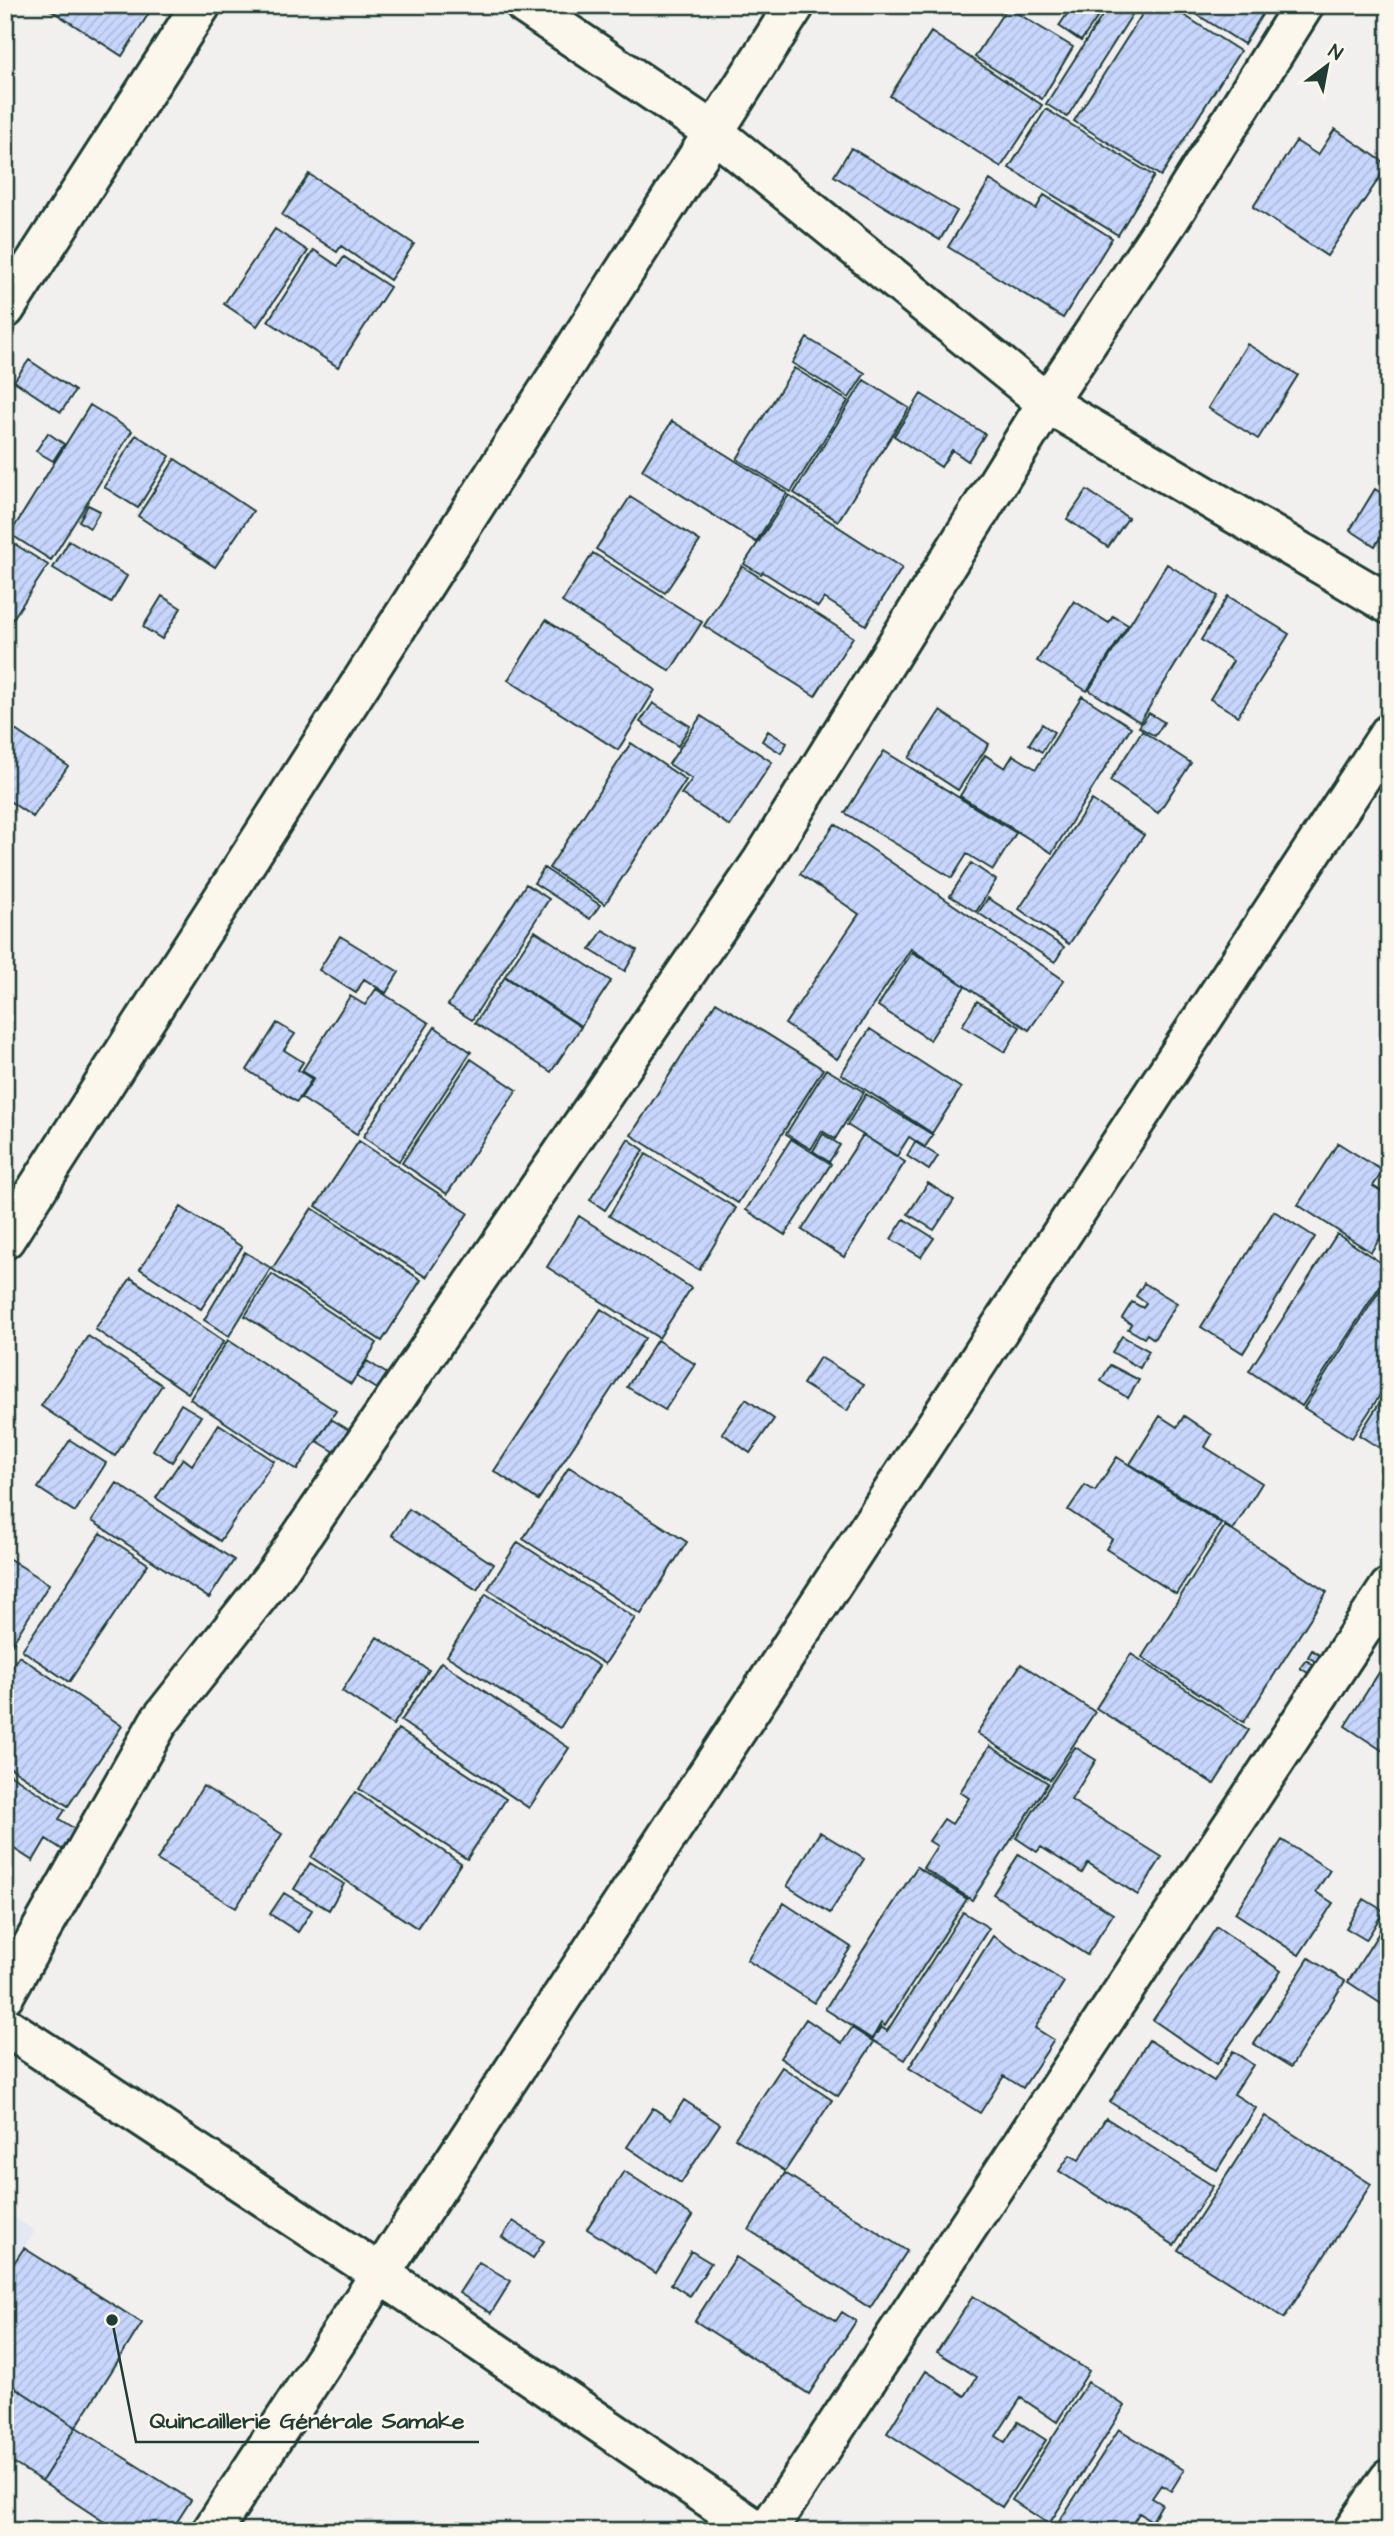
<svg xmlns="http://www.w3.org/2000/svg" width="1394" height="2536" viewBox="0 0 1394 2536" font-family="'Architects Daughter',sans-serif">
	<defs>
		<pattern id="building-hatch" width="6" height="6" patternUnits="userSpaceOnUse" patternTransform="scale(1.75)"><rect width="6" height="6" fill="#c7d6fd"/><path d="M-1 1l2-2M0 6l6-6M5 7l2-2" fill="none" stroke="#aab9d9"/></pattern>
	</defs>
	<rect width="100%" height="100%" fill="#f1f0ef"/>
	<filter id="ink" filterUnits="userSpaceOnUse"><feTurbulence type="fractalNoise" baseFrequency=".0143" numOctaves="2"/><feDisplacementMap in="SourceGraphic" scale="14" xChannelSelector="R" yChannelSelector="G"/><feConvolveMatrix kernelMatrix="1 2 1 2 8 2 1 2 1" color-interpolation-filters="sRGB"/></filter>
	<g filter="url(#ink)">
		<path fill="#e4e8f3" d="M5,2211L35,2231L5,2276Z"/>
		<path fill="url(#building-hatch)" stroke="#1f3d34" stroke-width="2" d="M43,5H154L122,56Z
			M1034,5H1045L1040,13L1032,8Z
			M1053,5H1106L1081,41L1059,26L1067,14Z
			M1109,5H1126L1135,10L1067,117L1046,104Z
			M1148,5H1168L1240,51L1161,176L1074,121Z
			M1182,5H1268L1244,44Z
			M1007,7L1073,47L1042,99L975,57Z
			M931,32L1042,105L1001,167L890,96Z
			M1046,109L1154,176L1118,235L1009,168Z
			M1335,129L1388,165L1327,256L1253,207L1296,141L1318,155Z
			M851,148L957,211L940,240L834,176Z
			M309,174L414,244L390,280L341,246L337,252L282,215Z
			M990,180L1036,209L1044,195L1112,238L1063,318L948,247Z
			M275,229L308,251L257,326L224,304Z
			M314,250L338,266L344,257L390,287L338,367L268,321Z
			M807,338L865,373L849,398L792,363Z
			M1247,344L1298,375L1258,439L1208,408Z
			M29,360L75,391L61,412L14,381Z
			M794,368L848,401L791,492L737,459Z
			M864,380L909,408L838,521L794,493Z
			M921,394L985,434L968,461L952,450L941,467L894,436Z
			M90,405L132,431L51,560L10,534Z
			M672,421L787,493L756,542L642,470Z
			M48,433L64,444L53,461L36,451Z
			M136,435L170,456L138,508L104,487Z
			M175,459L253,511L215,567L138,516Z
			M1375,489L1389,498V523L1375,546L1350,530Z
			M1087,490L1128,518L1108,547L1067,519Z
			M789,495L902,568L866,625L824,598L818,607L763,572L761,574L744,564Z
			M630,497L700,541L665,593L596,549Z
			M88,505L100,511L90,528L79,521Z
			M5,538L48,565L5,631Z
			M69,541L127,576L111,603L53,568Z
			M593,553L702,622L670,671L562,602Z
			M1167,564L1218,596L1140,722L1089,690Z
			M742,566L853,637L815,696L704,626Z
			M162,596L181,608L162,639L143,627Z
			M1228,596L1289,634L1238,716L1210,699L1233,661L1201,640Z
			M1074,601L1109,623L1113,616L1128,625L1087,691L1037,661Z
			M546,620L655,690L618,750L508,680Z
			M1082,696L1131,727L1052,853L960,796L985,755L1005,768L1013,755L1036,769Z
			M653,703L690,726L678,746L640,722Z
			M940,711L989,744L958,790L909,758Z
			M1149,713L1164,722L1155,736L1139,727Z
			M701,716L772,762L730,826L681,794L692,779L669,764Z
			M5,723L68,766L33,817L5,798Z
			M1042,724L1054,732L1042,752L1029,744Z
			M768,731L787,743L781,753L762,741Z
			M1142,731L1191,763L1158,813L1110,781Z
			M631,743L686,780L605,904L549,868Z
			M884,751L1016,833L993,870L967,854L952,878L845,813Z
			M1092,800L1144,835L1069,944L1019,909Z
			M835,824L1064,980L1029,1030L911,949L837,1059L785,1024L859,914L800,874Z
			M5,863L13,867L5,879Z
			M971,863L996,880L976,912L950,896Z
			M544,868L600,905L590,919L534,883Z
			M526,884L549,899L472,1020L448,1005Z
			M988,898L1064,947L1055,962L978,913Z
			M603,930L637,950L625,971L590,950Z
			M535,931L611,981L581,1026L505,976Z
			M340,936L399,972L386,993L364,979L356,993L319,970Z
			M912,952L965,986L930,1040L878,1006Z
			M505,977L581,1027L551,1072L475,1023Z
			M376,989L429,1023L357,1134L301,1098L314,1078L302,1071L350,996L365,1005Z
			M977,1001L1020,1027L1005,1052L962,1026Z
			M716,1002L823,1069L738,1203L631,1135Z
			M277,1023L295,1034L284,1050L303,1062L298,1070L312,1079L297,1102L247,1070Z
			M435,1027L471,1052L399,1161L363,1137Z
			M870,1029L961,1088L932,1133L841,1074Z
			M471,1059L517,1090L447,1194L402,1163Z
			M826,1069L864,1092L835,1139L822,1131L811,1149L786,1134Z
			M866,1094L933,1135L925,1147L909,1137L897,1156L847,1125Z
			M823,1134L840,1145L829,1162L813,1151Z
			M863,1135L905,1162L844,1257L802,1230Z
			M628,1139L644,1150L605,1210L590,1200Z
			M791,1139L831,1164L785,1235L746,1210Z
			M359,1141L468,1213L426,1277L316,1206Z
			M915,1142L938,1156L929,1170L907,1156Z
			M1338,1143L1383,1171L1373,1186L1389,1196V1224L1371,1252L1298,1205Z
			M646,1154L736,1208L699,1270L609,1216Z
			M928,1183L954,1200L934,1230L908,1214Z
			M181,1207L242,1247L201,1309L140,1269Z
			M312,1208L421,1280L382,1341L272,1269Z
			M1274,1211L1315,1237L1243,1353L1201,1327Z
			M579,1216L691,1288L659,1338L547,1267Z
			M904,1219L934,1238L921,1257L891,1239Z
			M1337,1234L1389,1268V1272L1302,1406L1249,1371Z
			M245,1252L271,1268L229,1336L204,1320Z
			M272,1274L377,1343L351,1384L245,1316Z
			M1389,1276V1381L1352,1438L1304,1408Z
			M131,1278L224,1341L188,1393L95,1329Z
			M1144,1283L1177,1303L1154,1339L1147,1334L1144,1338L1128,1329L1131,1324L1122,1318L1132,1302L1143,1308L1146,1303L1136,1296Z
			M601,1309L645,1338L538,1500L494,1471Z
			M88,1336L162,1385L115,1456L41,1406Z
			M1122,1336L1149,1351L1140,1368L1112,1352Z
			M228,1340L336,1411L297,1470L190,1399Z
			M657,1340L695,1364L665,1410L627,1387Z
			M820,1357L864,1384L847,1411L803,1384Z
			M367,1361L397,1380L388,1396L357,1377Z
			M1110,1365L1139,1380L1128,1398L1101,1381Z
			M1389,1388V1454L1359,1435Z
			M746,1399L774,1419L750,1453L722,1433Z
			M181,1404L201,1416L172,1462L153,1450Z
			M1160,1416L1177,1427L1184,1416L1212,1435L1205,1447L1262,1483L1233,1530L1130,1464Z
			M331,1419L349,1430L335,1452L317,1441Z
			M219,1424L274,1461L220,1541L156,1498L183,1458L192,1465Z
			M70,1440L106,1463L75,1512L38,1488Z
			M1117,1457L1221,1524L1176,1594L1106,1549L1112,1539L1068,1510L1085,1485L1095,1491Z
			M569,1467L687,1542L641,1614L523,1539Z
			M117,1483L234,1560L209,1598L92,1521Z
			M409,1509L493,1564L477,1590L392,1535Z
			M1225,1526L1327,1592L1244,1722L1142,1657Z
			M101,1533L148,1564L69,1682L22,1650Z
			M518,1542L635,1618L605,1664L488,1589Z
			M5,1556L49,1584L12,1644L5,1640Z
			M486,1594L599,1666L560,1728L447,1656Z
			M377,1637L429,1670L393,1725L342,1691Z
			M1312,1650L1322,1657L1318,1663L1308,1657Z
			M1131,1654L1249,1730L1214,1784L1096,1708Z
			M19,1656L122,1726L68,1806L5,1764V1676Z
			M1389,1657V1755L1345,1726Z
			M1306,1660L1314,1665L1308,1673L1300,1668Z
			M441,1662L569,1748L529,1808L401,1721Z
			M1021,1664L1095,1712L1050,1780L977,1733Z
			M398,1729L506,1799L467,1859L359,1789Z
			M990,1746L1048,1783L972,1900L923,1868L937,1846L929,1841L944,1819L952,1824L969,1798L960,1792Z
			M1075,1747L1096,1760L1071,1800L1162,1857L1138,1895L1088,1863L1082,1873L1041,1847L1037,1852L1016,1838Z
			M5,1771L65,1810L59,1819L83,1834L69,1854L46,1839L33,1861L5,1843Z
			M203,1786L282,1834L236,1908L157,1860Z
			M355,1792L461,1863L417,1928L311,1857Z
			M820,1832L864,1859L830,1913L787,1886Z
			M1282,1840L1330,1870L1316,1892L1333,1903L1299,1955L1235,1913Z
			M1019,1854L1113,1914L1087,1955L993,1894Z
			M310,1863L344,1884L329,1910L294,1889Z
			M917,1867L967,1899L885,2026L881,2023L872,2039L825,2009Z
			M284,1893L312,1910L298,1932L270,1914Z
			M1364,1899L1384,1911L1366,1940L1346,1928Z
			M784,1903L851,1947L814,2003L747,1960Z
			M963,1912L989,1928L905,2060L872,2040L881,2027L887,2031Z
			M1217,1927L1281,1971L1217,2064L1153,2020Z
			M1380,1931L1389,1937V2009L1348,1982Z
			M993,1936L1064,1982L1035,2028L1054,2040L1023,2088L1004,2076L980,2113L909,2068Z
			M1309,1958L1345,1981L1291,2067L1254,2044Z
			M806,2019L842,2043L852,2028L874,2042L838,2096L780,2058Z
			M1149,2040L1214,2081L1233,2051L1253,2065L1234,2094L1256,2108L1217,2170L1110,2102Z
			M782,2067L832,2100L785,2171L735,2138Z
			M684,2100L720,2124L681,2183L627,2147L653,2108L671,2120Z
			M1265,2116L1371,2184L1284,2318L1178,2250Z
			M1106,2118L1213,2186L1174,2245L1059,2171L1070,2155L1079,2160Z
			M624,2171L693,2216L656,2273L587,2229Z
			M785,2173L907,2251L870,2308L749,2230Z
			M513,2221L544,2241L533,2258L502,2237Z
			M24,2248L142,2323L76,2427L5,2381V2276Z
			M691,2251L711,2263L690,2296L671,2284Z
			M736,2257L836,2321L842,2312L856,2321L809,2394L695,2321Z
			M479,2262L511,2281L491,2313L459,2293Z
			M973,2296L1089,2371L1057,2422L1021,2398L996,2436L1005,2442L1018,2422L1046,2440L1002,2507L887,2433L926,2371L965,2396L977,2377L937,2352Z
			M5,2381L76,2427L42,2481L5,2458Z
			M1088,2382L1125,2406L1049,2524L1012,2500Z
			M76,2427L191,2500L171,2531H118L42,2481Z
			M1119,2429L1184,2470L1171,2491L1161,2485L1152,2498L1162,2504L1152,2521L1139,2513L1133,2523L1145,2531H1053Z"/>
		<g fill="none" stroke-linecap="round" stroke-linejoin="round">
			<defs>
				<path id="minor" d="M525,5L715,133L1047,403L1389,604
					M5,309L201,5
					M5,1239L795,5
					M5,1994L158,1723L277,1572L761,863L1047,403L1171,217L1304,5
					M5,2026L379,2273L758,2531
					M212,2531L1389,734
					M767,2531L1389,1588
					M1353,2531L1389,2479"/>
			</defs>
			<use href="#minor" stroke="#1f3d34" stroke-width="44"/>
			<use href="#minor" stroke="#fbf7ec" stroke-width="38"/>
		</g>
	</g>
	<path fill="none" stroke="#1f3d34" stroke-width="2.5" d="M112 2320L136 2442H479"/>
	<circle fill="#1f3d34" stroke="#fbf7ec" stroke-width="2.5" cx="112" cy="2320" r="7"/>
	<g font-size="23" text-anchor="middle" font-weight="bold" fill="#1f3d34" stroke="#fbf7ec" stroke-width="5" stroke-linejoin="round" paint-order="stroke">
		<text x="307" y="2428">Quincaillerie Générale Samake</text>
	</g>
	<rect width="1394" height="2536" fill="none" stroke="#fbf7ec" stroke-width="28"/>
	<rect x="14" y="14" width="1366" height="2508" fill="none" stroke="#1f3d34" stroke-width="2.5" filter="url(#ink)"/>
	<g transform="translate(1327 66) rotate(32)" stroke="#fbf7ec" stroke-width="5" paint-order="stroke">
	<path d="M0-5L12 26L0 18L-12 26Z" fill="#1f3d34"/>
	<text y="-10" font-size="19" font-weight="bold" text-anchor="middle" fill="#1f3d34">N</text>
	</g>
</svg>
